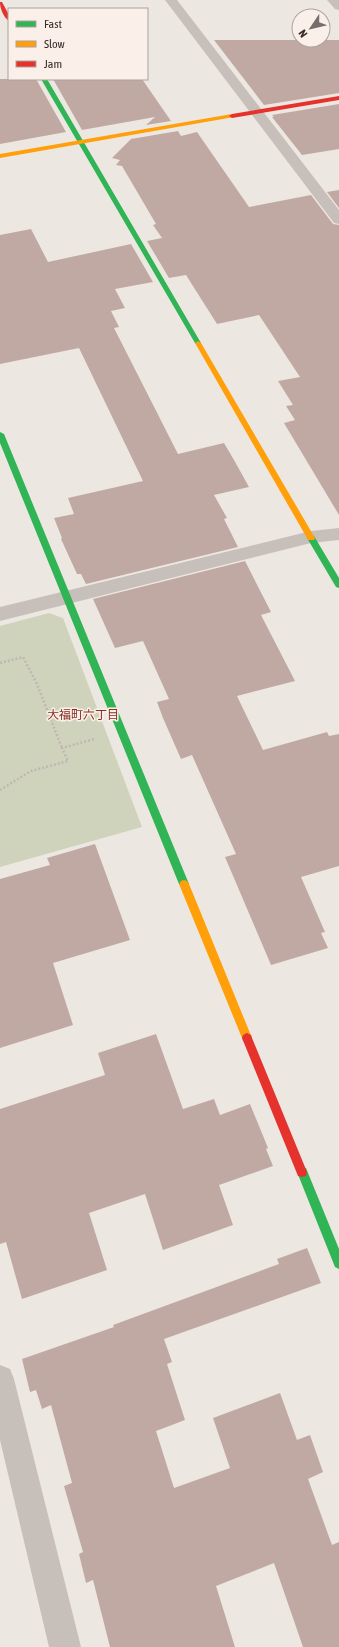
<svg xmlns="http://www.w3.org/2000/svg" width="339" height="1647" viewBox="0 0 339 1647" font-family="'Asap Condensed','Noto Sans JP',sans-serif">
	<rect width="100%" height="100%" fill="#ede7e2"/>
	<path fill="#d0d3bc" d="M49,613L63,618L142,827L0,867V626Z"/>
	<path fill="#c1a9a3" d="M214,40H339V93L264,105Z
		M0,79H36L66,132L0,144Z
		M53,79H142L171,121L146,125L155,117L82,130Z
		M339,104V149L302,155L272,117H274L272,115Z
		M178,131L181,136L197,132L249,207L311,195L333,224L339,225V515L284,423L295,420L286,406L293,405L278,381L300,377L259,315L217,324L186,275L169,278L147,241L162,238L153,225L156,224L122,166L116,165L120,160L112,158L131,139Z
		M339,190V208L327,192Z
		M31,229L48,262L131,244L153,282L115,289L125,308L111,311L119,327L114,328L178,454L224,443L234,460L249,487L214,495L227,518L224,519L238,547L86,584L81,574H77L61,539L62,538L54,518L74,514L68,498L143,481L79,348L0,364V235Z
		M245,561L271,612L261,615L295,681L237,696L263,750L327,732L329,736L339,734V866L301,877L325,932L321,933L328,948L271,965L225,857L236,854L192,755L181,759L163,718L157,702L169,699L143,641L115,648L93,599Z
		M95,844L130,940L53,963L73,1025L0,1048V879L50,865L47,858Z
		M156,1034L183,1109L214,1099L220,1115L250,1104L268,1148L266,1149L273,1166L219,1185L233,1225L163,1250L145,1194L89,1213L107,1270L22,1299L6,1242L0,1244V1109L105,1075L98,1053Z
		M307,1248L321,1283L164,1339L172,1362L167,1364L185,1420L156,1431L174,1488L230,1468L213,1418L280,1393L297,1440L310,1435L323,1472L308,1479L332,1545L339,1542V1647H303L274,1563L216,1586L235,1647H110L93,1580L86,1583L79,1554L83,1552L64,1486L72,1483L51,1405L42,1409L36,1390L30,1392L22,1359L114,1327L113,1325L279,1264L277,1259Z"/>
	<g fill="none" stroke-linecap="round" stroke-linejoin="round">
		<path stroke="#c0b7b3" stroke-width="2.5" stroke-dasharray="2 2" stroke-linecap="butt" d="M0,663L23,657L37,684L62,748
			M0,790L31,771L68,761L62,748L94,739"/>
		<path fill="#c7bfba" fill-rule="evenodd" d="M165,0H177L339,210V224L334,223Z
			M327,0H339V10L335,9Z
			M339,528V540L311,543L0,621V607L311,531Z
			M0,1365L10,1369L14,1379L81,1647H49L0,1440Z"/>
		<path fill="#30b455" fill-rule="evenodd" d="M41,79H47L201,343L200,344H196L195,343Z
			M0,432L4,434L189,884L187,887L184,888L181,887L179,884L0,443Z
			M311,535L314,536L339,578V588L336,587L307,538Z
			M302,1167L306,1168L339,1249V1269L335,1267L297,1172L298,1168Z"/>
		<path fill="#ff9f0a" fill-rule="evenodd" d="M232,114L235,116L234,117L0,158V154Z
			M198,341L201,343L315,538L314,540H308L307,538L195,343Z
			M184,880L187,881L189,884L252,1038L251,1041L247,1043L243,1041L242,1038L179,884L181,881Z"/>
		<path fill="#e5322d" fill-rule="evenodd" d="M0,2H2L9,15V21C3,17 0,8 0,2Z
			M339,96V100L232,118L229,116L232,114Z
			M247,1033L251,1035L252,1038L307,1172L306,1176L302,1177L298,1176L242,1038L243,1035Z"/>
	</g>
	<g text-anchor="middle" dominant-baseline="central" stroke-width="3" stroke-linejoin="round" paint-order="stroke">
		<g font-size="12" fill="#872e21" stroke="#faf0e9">
			<text x="83" y="715">大福町六丁目</text>
		</g>
	</g>
	<rect x="8" y="8" width="140" height="72" fill="#faf0e9" stroke="#aca29c"/>
	<rect x="16" y="21" width="20" height="6" fill="#30b455" stroke="#aca29c"/>
	<text x="44" y="28" font-size="12" fill="#382c29">Fast</text>
	<rect x="16" y="41" width="20" height="6" fill="#ff9f0a" stroke="#aca29c"/>
	<text x="44" y="48" font-size="12" fill="#382c29">Slow</text>
	<rect x="16" y="61" width="20" height="6" fill="#e5322d" stroke="#aca29c"/>
	<text x="44" y="68" font-size="12" fill="#382c29">Jam</text>
	<g transform="translate(311 28) rotate(235)"><circle r="19" fill="#faf0e9" stroke="#aca29c"/>
	<path d="M0-3L7 15L0 10L-7 15Z" fill="#776d6a"/>
	<text y="-6" font-size="11" font-weight="bold" text-anchor="middle" fill="#382c29">N</text>
	</g>
</svg>
